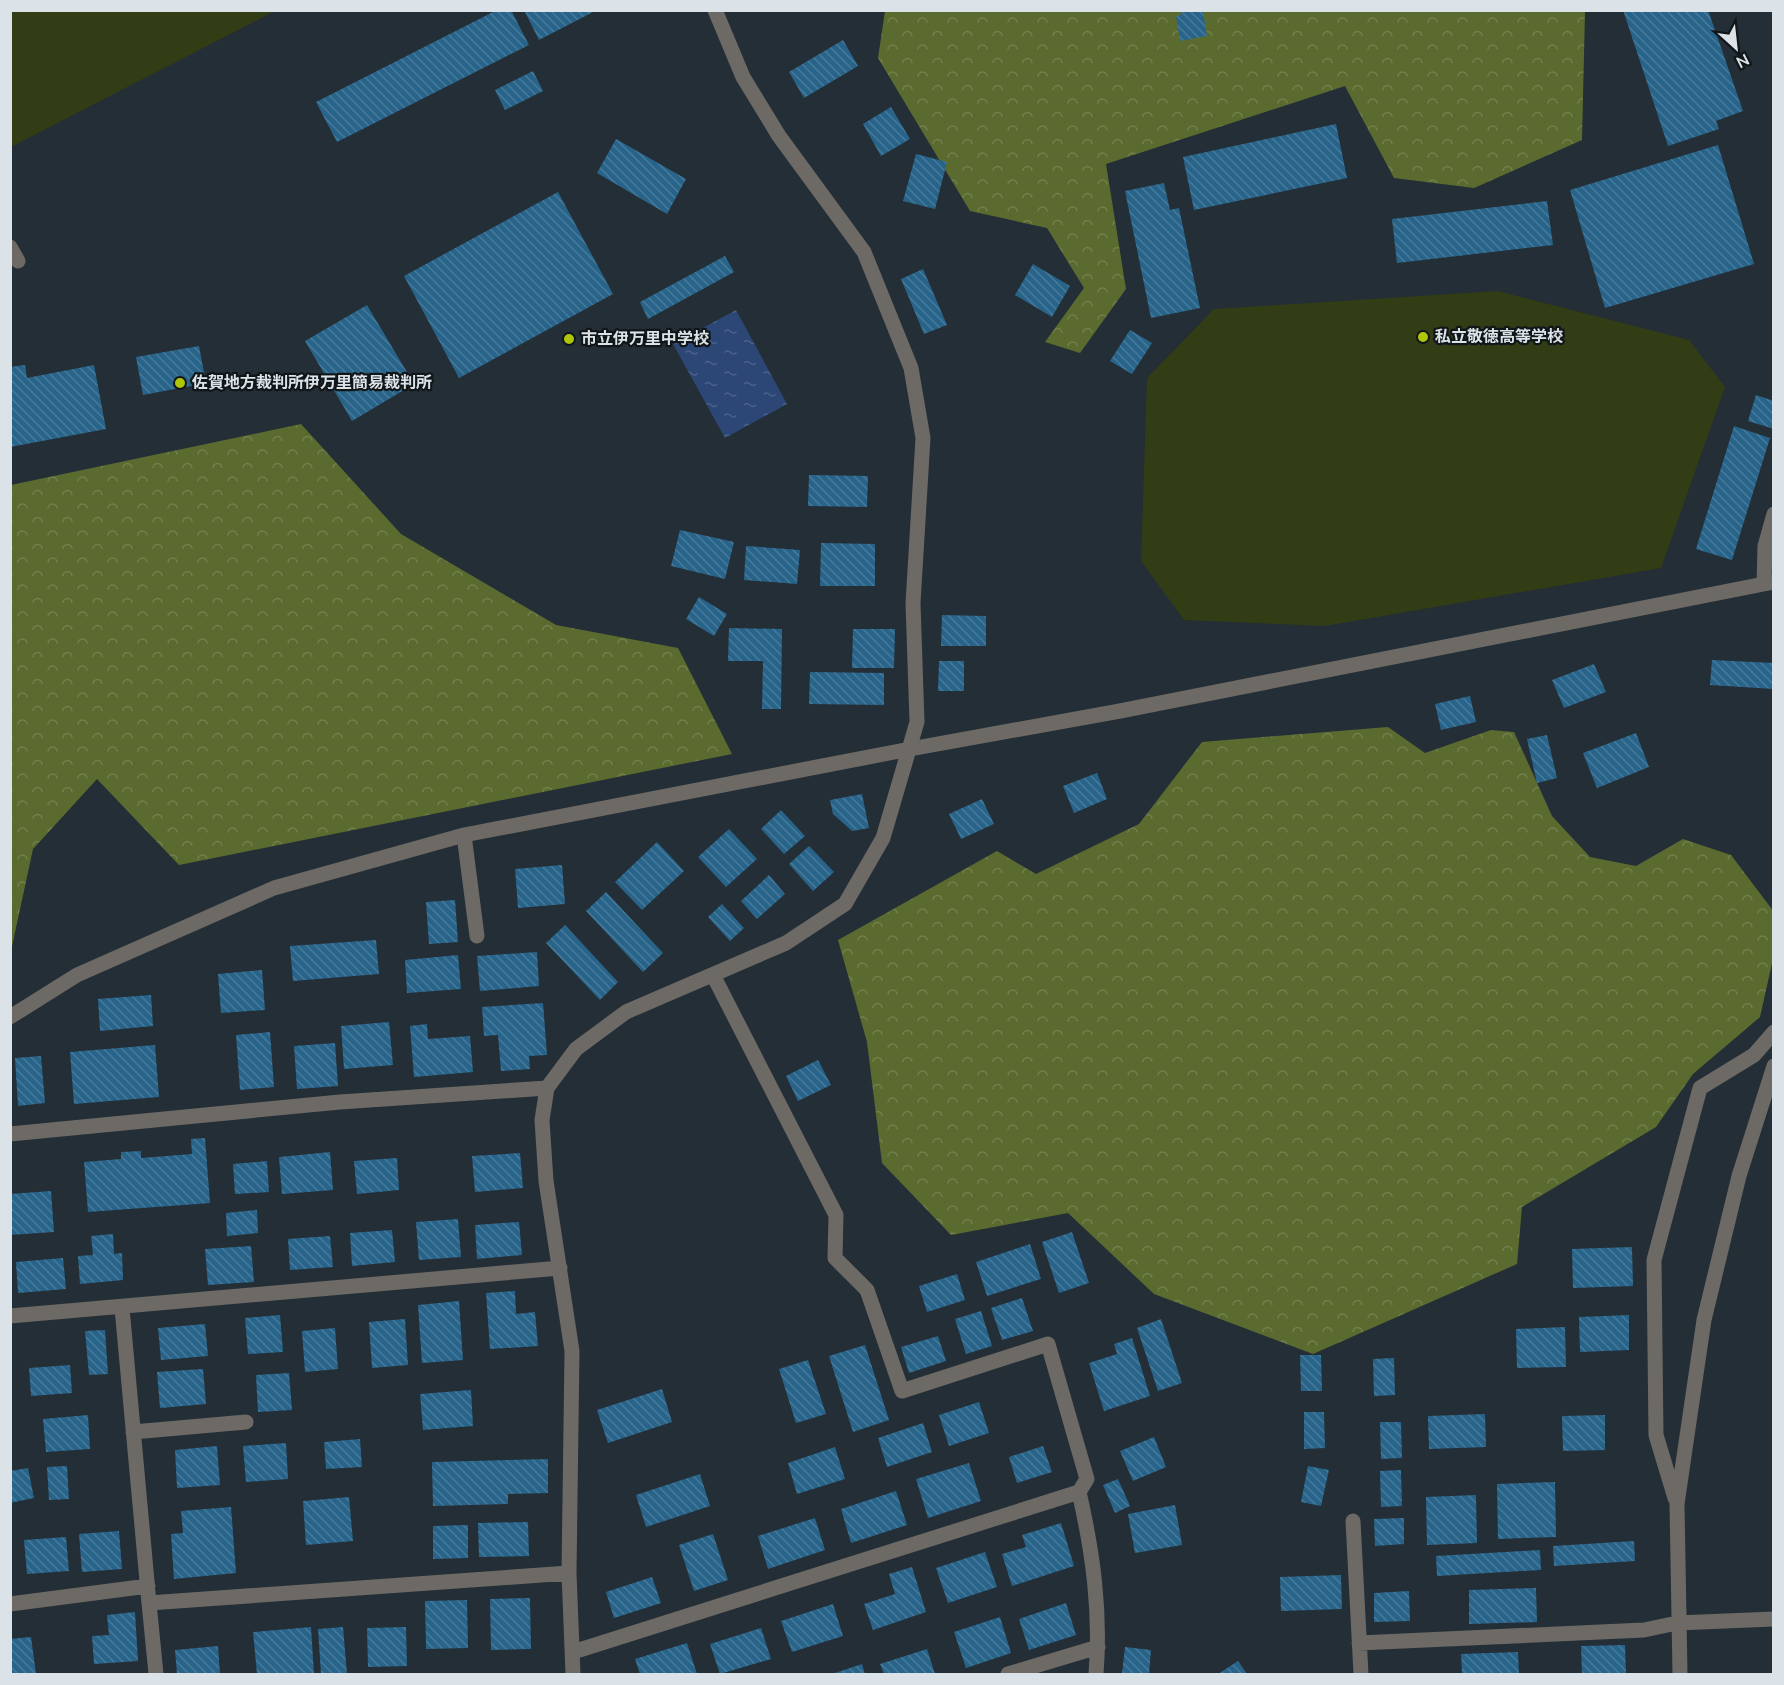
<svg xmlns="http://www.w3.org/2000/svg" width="1784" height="1685" viewBox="0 0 1784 1685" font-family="'Nunito Sans','Noto Sans JP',sans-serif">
	<defs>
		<pattern id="forest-crowns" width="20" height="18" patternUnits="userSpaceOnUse" patternTransform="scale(1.5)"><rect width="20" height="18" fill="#5b6b2f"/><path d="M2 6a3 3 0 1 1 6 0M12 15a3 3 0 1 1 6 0" fill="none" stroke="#72804d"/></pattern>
		<pattern id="water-ripples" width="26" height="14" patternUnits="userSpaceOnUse" patternTransform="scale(1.5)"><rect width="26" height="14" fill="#2c4776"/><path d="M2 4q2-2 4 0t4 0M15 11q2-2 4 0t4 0" fill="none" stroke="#4a618a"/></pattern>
		<pattern id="building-back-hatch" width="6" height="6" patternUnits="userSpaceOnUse" patternTransform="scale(1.5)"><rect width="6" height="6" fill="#28648a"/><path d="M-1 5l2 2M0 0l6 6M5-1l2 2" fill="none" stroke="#477a9a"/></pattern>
	</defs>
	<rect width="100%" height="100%" fill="#232e36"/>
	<path fill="url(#forest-crowns)" d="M885,11H1585L1582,140L1474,188L1394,178L1345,86L1106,164L1126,289L1080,353L1045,342L1084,288L1047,228L970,211L878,58Z
		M301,424L401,534L556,625L678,648L732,754L179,865L97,779L33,849L11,951V485Z
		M1388,727L1425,753L1491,730L1514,732L1552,816L1590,857L1636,866L1683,839L1731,855L1774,912L1773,959L1760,1017L1693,1074L1656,1127L1522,1207L1517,1264L1313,1354L1154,1294L1068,1213L951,1235L882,1163L867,1042L838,940L997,851L1036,874L1139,824L1202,742Z"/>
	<path fill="#323c15" d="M11,10H272L273,12L11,147Z
		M1498,291L1689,340L1725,387L1661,568L1325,626L1184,620L1141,561L1147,378L1214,309Z"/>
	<path fill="url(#water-ripples)" d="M736,310L787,404L725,438L673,344Z"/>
	<path fill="url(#building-back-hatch)" d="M497,10H511L529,45L337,142L316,102Z
		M524,10H597L539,40Z
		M1180,10L1203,11L1207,36L1180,41L1176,16L1181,15Z
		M1623,10H1708L1743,111L1716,121L1719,129L1668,146Z
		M843,40L858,66L804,98L789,72Z
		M533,71L543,91L505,110L495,90Z
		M891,107L910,139L881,156L863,124Z
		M1336,124L1347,178L1194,210L1183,157Z
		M616,139L686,179L667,214L597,173Z
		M1718,145L1754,264L1605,308L1570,190Z
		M916,154L947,162L935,209L903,201Z
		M1164,183L1170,210L1179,208L1200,308L1151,318L1125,191Z
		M558,192L613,294L459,378L404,276Z
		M1547,201L1553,245L1397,263L1392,219Z
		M725,256L734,272L648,319L640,302Z
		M1033,264L1070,286L1052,317L1015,295Z
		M923,269L947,325L924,334L901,279Z
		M367,305L414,384L352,421L305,341Z
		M1130,330L1152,343L1132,374L1110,361Z
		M199,346L206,383L143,395L136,357Z
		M25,365L27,378L94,365L106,429L10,447V367Z
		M1756,395L1774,401V429L1748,421Z
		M1734,426L1770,438L1732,560L1696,549Z
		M809,475L868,476L867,507L808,506Z
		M680,530L734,542L725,579L671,566Z
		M821,543L875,544V586H820Z
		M746,546L800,550L797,584L744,580Z
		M699,597L727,614L714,636L686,619Z
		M942,615L986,616V646H941Z
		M729,628L782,629L781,709H762L763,661H728Z
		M853,629H895L894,668H852Z
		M1712,660L1774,663V689L1710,685Z
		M939,661H964V691H938Z
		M1594,664L1606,692L1564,708L1552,680Z
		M810,672L884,673V705L809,704Z
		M1470,696L1476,722L1441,730L1435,704Z
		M1636,733L1649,767L1597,788L1583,753Z
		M1547,735L1557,778L1537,783L1527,739Z
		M1097,773L1107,799L1074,813L1063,786Z
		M862,794L869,828L852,831L833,814L830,800Z
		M982,799L994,824L961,839L949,814Z
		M781,810L805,836L784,854L761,829Z
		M729,829L757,859L726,887L698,857Z
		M657,842L684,871L642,910L615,882Z
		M809,846L834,872L813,891L789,864Z
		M562,865L565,904L518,908L515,869Z
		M769,875L785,894L757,919L741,901Z
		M606,892L663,953L643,972L586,911Z
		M455,900L458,942L429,944L426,902Z
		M722,904L744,928L730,941L708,917Z
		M565,925L618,982L600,1000L546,943Z
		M376,940L379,974L293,981L290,946Z
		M537,952L539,986L480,991L477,956Z
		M458,955L461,989L407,993L405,960Z
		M262,970L265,1010L221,1013L218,974Z
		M151,995L153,1026L100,1031L98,999Z
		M543,1003L547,1055L529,1056L530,1069L501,1071L498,1035L484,1036L482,1007Z
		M389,1022L393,1065L344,1069L341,1026Z
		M427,1024L428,1039L470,1036L473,1072L414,1077L410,1026Z
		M270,1032L274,1087L240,1090L236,1035Z
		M335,1043L338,1086L297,1089L294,1046Z
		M155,1045L159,1097L74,1104L70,1052Z
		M41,1056L45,1103L18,1106L15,1058Z
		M818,1060L831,1085L798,1101L786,1076Z
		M205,1138L210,1203L88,1212L84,1162L121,1159V1152L141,1151V1158L192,1154L191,1139Z
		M330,1152L333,1190L282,1194L279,1157Z
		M520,1153L523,1188L475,1192L472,1156Z
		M397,1158L399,1190L357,1194L354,1161Z
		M267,1161L269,1192L235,1194L233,1164Z
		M51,1191L54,1232L10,1235V1194Z
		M257,1210L258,1233L227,1236L226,1213Z
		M458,1219L461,1257L419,1260L416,1222Z
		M519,1222L522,1255L477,1259L475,1225Z
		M392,1230L395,1262L352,1266L350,1233Z
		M1072,1232L1089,1283L1059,1293L1042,1242Z
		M113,1234L114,1254L122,1253L123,1280L80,1284L78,1256L93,1255L91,1236Z
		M330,1236L333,1267L290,1270L288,1239Z
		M1030,1244L1041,1279L987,1296L976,1262Z
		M251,1246L254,1282L208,1285L205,1249Z
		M1632,1247L1633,1286L1573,1288L1572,1249Z
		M63,1258L66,1289L18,1293L16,1262Z
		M957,1274L965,1300L927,1312L919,1286Z
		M515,1291L516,1314L535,1312L538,1346L490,1349L486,1293Z
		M1022,1298L1033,1331L1002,1340L991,1308Z
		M459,1301L463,1360L422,1363L418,1305Z
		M981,1311L992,1346L966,1354L955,1319Z
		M280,1315L283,1352L248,1354L245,1318Z
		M1629,1315V1350L1580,1352L1579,1317Z
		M405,1319L408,1365L372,1368L369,1322Z
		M1161,1319L1182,1383L1158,1391L1137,1328Z
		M205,1324L208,1356L161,1360L158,1328Z
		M1565,1327L1566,1367L1517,1368L1516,1329Z
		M335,1328L338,1369L305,1372L302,1331Z
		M105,1330L108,1374L89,1375L85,1331Z
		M938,1336L946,1361L909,1373L901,1347Z
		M1132,1338L1150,1396L1104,1411L1089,1363L1117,1354L1114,1344Z
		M865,1345L889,1420L853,1432L829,1356Z
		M1300,1355H1321L1322,1391H1301Z
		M1394,1358L1395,1395L1374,1396L1373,1359Z
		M808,1360L826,1414L796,1423L779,1369Z
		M70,1365L72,1393L31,1396L29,1368Z
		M203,1369L206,1404L160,1408L157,1372Z
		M289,1373L292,1410L258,1412L256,1375Z
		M662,1389L672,1422L608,1443L597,1410Z
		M471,1390L473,1426L423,1430L420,1394Z
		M979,1402L989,1433L949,1446L939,1415Z
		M1304,1412H1324L1325,1448L1304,1449Z
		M1485,1414L1486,1447L1429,1449L1428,1416Z
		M88,1415L90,1449L46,1452L43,1419Z
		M1605,1415V1450L1563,1451L1562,1416Z
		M1380,1422H1401L1402,1458L1381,1459Z
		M923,1423L932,1452L887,1467L878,1438Z
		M1154,1437L1166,1467L1133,1481L1120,1451Z
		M360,1439L362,1467L326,1469L324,1442Z
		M286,1443L288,1479L246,1482L243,1446Z
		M217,1446L220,1485L177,1488L175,1450Z
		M1043,1446L1052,1472L1017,1483L1009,1457Z
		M835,1447L845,1479L797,1494L788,1463Z
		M548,1459V1493L508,1494V1504L433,1506L432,1462Z
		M969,1463L981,1501L928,1518L916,1479Z
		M67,1466L69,1499L49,1500L47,1467Z
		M1308,1466L1329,1470L1321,1506L1301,1502Z
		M28,1468L34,1498L10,1503V1471Z
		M1401,1470L1402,1506L1381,1507L1380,1471Z
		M700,1474L710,1506L646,1527L636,1495Z
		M1118,1479L1130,1506L1115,1513L1103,1485Z
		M1555,1482L1556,1537L1498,1539L1497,1484Z
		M896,1491L907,1525L851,1543L841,1509Z
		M1476,1495L1477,1543L1427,1545L1426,1497Z
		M349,1497L353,1541L306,1545L303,1501Z
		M1175,1505L1182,1545L1135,1553L1128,1514Z
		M231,1507L236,1573L174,1579L171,1534L183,1533L181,1511Z
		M815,1518L825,1550L768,1569L758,1536Z
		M1404,1518V1544L1375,1546L1374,1519Z
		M528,1522L529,1556L479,1557L478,1523Z
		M1061,1523L1074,1566L1012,1586L1002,1554L1026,1547L1022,1535Z
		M468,1525V1558L433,1559V1526Z
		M119,1531L122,1569L82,1572L79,1534Z
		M713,1534L728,1580L694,1591L679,1545Z
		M66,1537L69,1571L27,1574L24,1540Z
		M1634,1541L1635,1561L1554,1566L1553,1546Z
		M1540,1550L1541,1570L1437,1576L1436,1556Z
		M985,1552L997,1587L948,1603L936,1568Z
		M912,1567L926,1612L873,1630L864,1604L895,1594L889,1574Z
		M1341,1575L1342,1609L1281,1611L1280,1577Z
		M652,1577L661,1603L614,1618L606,1592Z
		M1536,1588L1537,1622L1469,1624V1590Z
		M1409,1591L1410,1621L1374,1622V1593Z
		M530,1598L531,1649L491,1650L490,1599Z
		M467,1600L468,1648L426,1649L425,1601Z
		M1066,1603L1076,1635L1029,1650L1019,1619Z
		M833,1604L843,1636L792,1652L781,1621Z
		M135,1612L138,1661L94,1664L92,1636L109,1635L107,1615Z
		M1000,1617L1011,1653L966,1668L954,1632Z
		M311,1627L314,1674H257L253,1632Z
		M343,1627L347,1674H321L318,1629Z
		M406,1627L407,1666L368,1667L367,1628Z
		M761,1628L771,1659L720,1674L710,1644Z
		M31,1637L36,1674H10V1639Z
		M687,1643L697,1674H640L635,1659Z
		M1625,1645L1626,1673L1582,1674L1581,1646Z
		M218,1646L220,1674H177L175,1650Z
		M1125,1647L1151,1650L1149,1674H1122Z
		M927,1649L935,1674H884L880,1664Z
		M1518,1652L1519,1674H1462L1461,1654Z
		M1238,1661L1247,1674H1218Z
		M862,1664L865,1674H832Z"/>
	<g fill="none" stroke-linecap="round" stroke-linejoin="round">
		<path stroke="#6d6964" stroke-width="15" d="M10,247L18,261
			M1764,583L1765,546L1774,514
			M464,835L477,936
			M10,1017L77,975L274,888L464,835L910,749L1120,711L1774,582
			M10,1134L340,1102L547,1088
			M122,1308L149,1603L569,1573
			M10,1316L560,1268
			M133,1432L246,1422
			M1079,1492C1093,1553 1101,1612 1096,1674
			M1675,1498L1656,1435L1654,1260L1700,1088L1754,1055L1774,1032
			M1353,1521L1361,1674
			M149,1603L156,1674
			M10,1604L148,1586
			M1359,1643L1644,1630L1677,1623L1774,1619
			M573,1652L1079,1492L1087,1479L1048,1344L902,1391L867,1290L835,1258L836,1215L713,975
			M573,1674L569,1573L572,1351L546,1181L542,1120L547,1088L576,1049L626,1012L786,943L845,904L883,838L917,722L913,603L923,438L911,368L864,252L779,136L743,77L715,10
			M1008,1674L1098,1647
			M1680,1674L1677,1504L1704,1320L1739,1176L1774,1066"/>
	</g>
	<g fill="#afc507" stroke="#111619" stroke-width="2">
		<circle cx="1423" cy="337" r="6"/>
		<circle cx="569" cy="339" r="6"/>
		<circle cx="180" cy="383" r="6"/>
	</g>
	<g text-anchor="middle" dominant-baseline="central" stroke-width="4.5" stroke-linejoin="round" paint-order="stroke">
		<g font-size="16" font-weight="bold" fill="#dbe2e8" stroke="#111619" text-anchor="start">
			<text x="1435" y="337">私立敬徳高等学校</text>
			<text x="581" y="339">市立伊万里中学校</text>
			<text x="192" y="383">佐賀地方裁判所伊万里簡易裁判所</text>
		</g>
	</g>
	<rect width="1784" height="1685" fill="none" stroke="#dbe2e8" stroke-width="24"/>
	<g transform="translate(1736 48) rotate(153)" stroke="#111619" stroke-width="4.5" paint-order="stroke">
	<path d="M0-4.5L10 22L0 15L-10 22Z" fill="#dbe2e8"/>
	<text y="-9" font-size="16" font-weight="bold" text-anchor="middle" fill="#dbe2e8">N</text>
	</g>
</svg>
